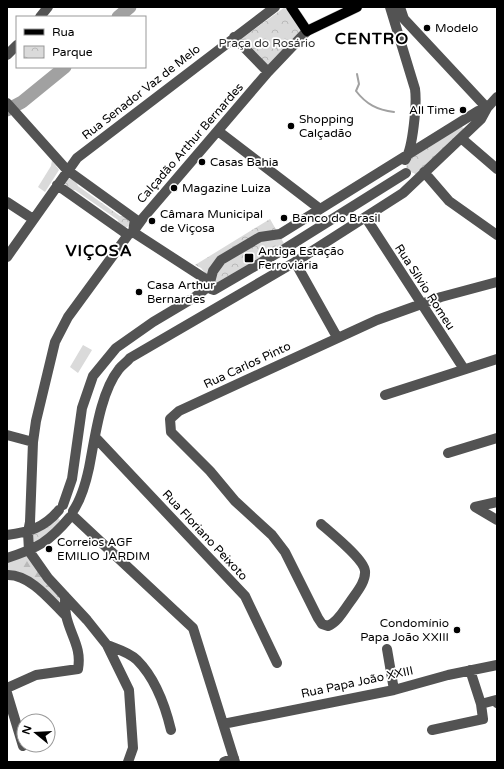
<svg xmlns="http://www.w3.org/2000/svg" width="504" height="769" viewBox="0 0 504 769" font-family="'Varela Round',sans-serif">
	<defs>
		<pattern id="forest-firs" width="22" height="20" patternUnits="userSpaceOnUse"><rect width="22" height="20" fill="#dadada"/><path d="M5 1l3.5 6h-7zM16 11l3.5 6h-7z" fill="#b9b9b9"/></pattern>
		<pattern id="park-crowns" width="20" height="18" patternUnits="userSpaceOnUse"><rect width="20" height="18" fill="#dadada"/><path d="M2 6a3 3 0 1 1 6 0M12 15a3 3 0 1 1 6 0" fill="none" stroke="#b9b9b9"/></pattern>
	</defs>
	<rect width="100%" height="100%" fill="#fff"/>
	<path fill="url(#forest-firs)" d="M27,553L60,597L59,607L7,573V560Z"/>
	<path fill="url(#park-crowns)" d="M285,7H291L306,31L268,71L237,42Z
		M461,127L464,128L463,130L421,172L416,174L408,171L406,167L410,159Z
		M71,178L76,181L78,186L120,216H125L130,221L129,226L125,228L119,225L118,220L75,190L70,191L65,184L68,179Z
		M270,219L286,247L218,288L201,268L195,265Z
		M56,516L63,523L30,549L31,534Z"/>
	<path fill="#dadada" d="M52,160L59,170L45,192L38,187L51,166Z
		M83,345L92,350L78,373L70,367Z"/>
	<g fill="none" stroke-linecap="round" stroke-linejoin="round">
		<path stroke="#a1a1a1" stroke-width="2" d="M357,74L359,84L356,91C366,104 377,110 394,112"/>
		<path stroke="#a1a1a1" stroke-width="13" d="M118,17L130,7
			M7,110L22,102L65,67"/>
		<defs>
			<path id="major" d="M291,7L307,31L357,7"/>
		</defs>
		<use href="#major" stroke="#dbdbdb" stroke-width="11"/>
		<path stroke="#535353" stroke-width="10" d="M390,7L415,89C417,103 413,149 405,160
			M400,7L404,19L487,108
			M40,17L48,7
			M234,37L268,72L307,31
			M7,55L17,45
			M7,103L67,170L135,219L133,232L128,235L68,317L55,342L36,421L33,442L30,522L28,532L29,551
			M218,131L320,209
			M461,138L497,169
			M424,172L449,201L497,235
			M57,185L128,235
			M7,202L33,219
			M366,218L464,369
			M135,229L143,218L268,72
			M133,232L204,278L211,289L214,290L286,248L406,173
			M7,257L77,158L275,7
			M295,262L337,337
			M209,286L213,271L221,260L260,237L280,234L478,111L487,108
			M385,395L497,359
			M7,435L33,442
			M95,437L245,596L277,663
			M448,453L497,438
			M497,502L475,507L497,520
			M63,505L72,479L82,408L93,376L116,348L153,322L195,297L209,286
			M73,511C82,498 86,482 89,468C95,438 100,393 119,369C122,365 127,362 130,358L295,262L403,193L481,119L487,108L497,97
			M72,515L193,628L235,762
			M321,524C331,533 364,559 365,571C366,582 356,593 350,602C344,610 338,622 328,626L322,624L318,618L285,552L272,535L235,501L210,471L171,432L170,419L179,411L377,320L441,297L497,282
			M7,535C29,532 44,528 59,510
			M29,551L48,578L87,620L107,645L129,690L133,748L128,762
			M7,558C38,548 49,542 70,517
			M7,575C30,574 51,601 66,616
			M107,645C117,649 129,652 137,660C156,679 165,705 171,730
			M387,649L394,690
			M7,688L36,675L78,669C82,647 70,635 66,615C65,609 65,602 65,596
			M7,693L23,746
			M481,704L496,700L497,703
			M223,724L394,690L448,675L497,665
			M432,730L483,719L481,704L470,670
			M224,762L234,758"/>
		<use href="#major" stroke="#000" stroke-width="10"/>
	</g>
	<g fill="#000" stroke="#fff" stroke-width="1.5">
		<circle cx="427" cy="28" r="4"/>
		<circle cx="463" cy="110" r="4"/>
		<circle cx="291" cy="126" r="4"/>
		<circle cx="202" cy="162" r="4"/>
		<circle cx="174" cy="188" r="4"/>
		<circle cx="284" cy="218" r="4"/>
		<circle cx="152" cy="221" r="4"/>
		<rect x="244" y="253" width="10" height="10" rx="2"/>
		<circle cx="139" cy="292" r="4"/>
		<circle cx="49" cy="549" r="4"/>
		<circle cx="457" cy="630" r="4"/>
	</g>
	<g text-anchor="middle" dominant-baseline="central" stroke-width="3.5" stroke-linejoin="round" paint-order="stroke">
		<g font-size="12" fill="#000" stroke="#fff" text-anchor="start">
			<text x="435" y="28">Modelo</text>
			<text x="455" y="110" text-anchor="end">All Time</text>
			<text x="299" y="119">Shopping<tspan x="299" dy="14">Calçadão</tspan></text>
			<text x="210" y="162">Casas Bahia</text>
			<text x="182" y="188">Magazine Luiza</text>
			<text x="160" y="214">Câmara Municipal<tspan x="160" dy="14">de Viçosa</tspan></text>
			<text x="292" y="218">Banco do Brasil</text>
			<text x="258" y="251">Antiga Estação<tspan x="258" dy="14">Ferroviária</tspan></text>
			<text x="147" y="285">Casa Arthur<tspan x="147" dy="14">Bernardes</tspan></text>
			<text x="57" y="542">Correios AGF<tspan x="57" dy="14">EMILIO JARDIM</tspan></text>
			<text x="449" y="623" text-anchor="end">Condomínio<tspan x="449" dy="14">Papa João XXIII</tspan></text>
		</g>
		<g font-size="12" fill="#313131" stroke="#fff">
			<text x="267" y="43">Praça do Rosário</text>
		</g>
		<g font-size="12" fill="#000" stroke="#fff">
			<text transform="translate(141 92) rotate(-38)">Rua Senador Vaz de Melo</text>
			<text transform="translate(190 143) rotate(-49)">Calçadão Arthur Bernardes</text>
			<text transform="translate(425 287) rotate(57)">Rua Sílvio Romeu</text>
			<text transform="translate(247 365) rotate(-25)">Rua Carlos Pinto</text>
			<text transform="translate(205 535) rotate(47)">Rua Floriano Peixoto</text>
			<text transform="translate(357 682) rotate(-12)">Rua Papa João XXIII</text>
		</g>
		<g font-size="16" font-weight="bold" letter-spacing="1" fill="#000" stroke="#fff">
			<text x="372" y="39">CENTRO</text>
			<text x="99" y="251">VIÇOSA</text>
		</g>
	</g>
	<rect width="504" height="769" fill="none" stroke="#000000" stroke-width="16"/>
	<rect x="16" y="16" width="130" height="52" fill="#ffffff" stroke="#999999"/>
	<rect x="24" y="29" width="20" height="6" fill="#000000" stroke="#999999"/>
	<text x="52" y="36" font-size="12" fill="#000000">Rua</text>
	<rect x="24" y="46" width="20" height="12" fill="url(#park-crowns)" stroke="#999999"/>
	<text x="52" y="56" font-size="12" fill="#000000">Parque</text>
	<g transform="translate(36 733) rotate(288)"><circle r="19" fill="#ffffff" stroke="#999999"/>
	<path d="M0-3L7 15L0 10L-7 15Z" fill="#000000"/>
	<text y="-6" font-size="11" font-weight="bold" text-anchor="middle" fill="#000000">N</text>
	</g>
</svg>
